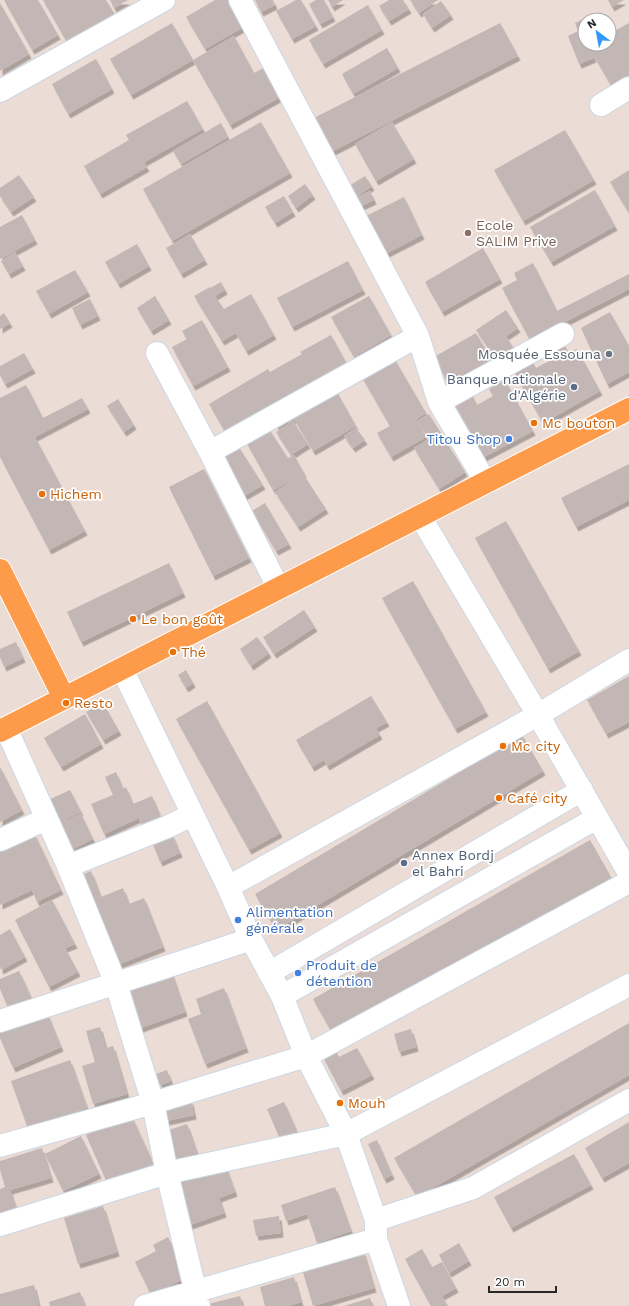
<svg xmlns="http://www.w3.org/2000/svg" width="629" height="1306" viewBox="0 0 629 1306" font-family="'Work Sans',sans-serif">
	<defs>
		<filter id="shadow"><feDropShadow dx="2.5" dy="4.5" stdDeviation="0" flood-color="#0004"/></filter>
	</defs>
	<rect width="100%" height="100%" fill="#ecdcd6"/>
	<path fill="#c2b7b4" filter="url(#shadow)" d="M4,0H38L58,35L32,50Z
		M43,0H106L115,15L67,42Z
		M110,0H128L114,8Z
		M215,0H237L251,23L205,49L186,17Z
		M255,0H273L275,5L261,12Z
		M296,0H301L316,26L292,39L276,11Z
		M316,0H324L333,17L320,24L309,4Z
		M328,0H343L332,7Z
		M389,0H403L409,9L389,21L379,6Z
		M410,0H438L419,13Z
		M608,0H624L612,7Z
		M441,1L451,15L432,28L423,14Z
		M0,3L29,54L0,71Z
		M368,5L382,30L323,64L309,40Z
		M590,16L592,20H585V44H609V34L629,23V84L615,92L591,51L594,58L579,64L568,36L578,31L575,23Z
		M172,23L193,60L131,95L110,59Z
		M500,23L518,56L327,154L310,120Z
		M234,36L254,73L265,67L282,96L230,125L193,60Z
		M387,48L398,68L353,94L342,74Z
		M96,59L112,89L68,114L52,84Z
		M187,101L203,129L144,162L147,167L100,194L84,166L129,140L126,135Z
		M261,122L290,173L172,241L143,189Z
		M392,122L414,159L376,181L355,144Z
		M221,123L228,137L181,164L173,151Z
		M565,130L594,180L523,221L494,170Z
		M629,170V213L610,182Z
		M19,175L34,197L11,212L0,196V188Z
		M365,176L372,186L351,200L344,189Z
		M305,184L313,195L296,208L288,196Z
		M595,190L615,226L551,262L530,227Z
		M370,191L374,200L359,207L355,198Z
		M284,196L293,212L275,223L265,207Z
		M404,197L422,235L383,255L364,217Z
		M22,215L35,240L0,259V227Z
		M190,234L205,260L181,274L166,248Z
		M137,244L149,266L118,284L105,262Z
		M483,248L500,279L442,312L425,282Z
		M15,252L23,266L9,274L1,261Z
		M348,261L363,290L292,327L277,298Z
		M533,263L557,311L629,274V289L530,340L502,288L517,280L514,273Z
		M75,270L88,292L49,314L36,291Z
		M221,282L225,290L215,296L224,309L251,294L274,335L246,351L236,333L222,341L194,296L210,287V288Z
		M155,296L169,320L151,331L137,308Z
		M369,296L391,335L354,357L331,317Z
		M90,299L98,316L80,325L72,308Z
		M506,310L518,328L506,336L516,352L499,363L476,330Z
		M610,312L629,346V372L607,384L581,328Z
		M4,313L10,323L0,329V316Z
		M202,320L228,367L193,386L172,347L187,339L182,331Z
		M476,333L492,360L449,385L434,357Z
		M331,335L348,366L227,435L209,404L268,369L270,372L302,354L300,352Z
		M563,343L569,353L577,349L600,391L543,423L513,370L531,360L536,368L555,358L550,350Z
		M24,353L33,369L5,384L0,375V366Z
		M391,353L426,413L416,419L426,437L391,457L377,433L390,426L359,372Z
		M505,380L533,431L484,457L453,401L470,391L477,405L493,396L489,389Z
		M26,385L43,418L82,398L88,409L35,437L85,531L49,550L0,457V398Z
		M333,385L356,426L313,451L294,419L278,428L273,420Z
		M118,399L134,425L124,432L107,406Z
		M429,414L465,472L439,489L414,448L429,439L417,421Z
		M293,421L308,444L291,455L276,432Z
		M267,426L288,458L294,455L304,473L303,474L326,509L298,527L275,492L300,475L273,490L245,440Z
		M356,428L365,440L353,448L344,436Z
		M235,441L263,485L237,500L215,453Z
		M629,464V500L576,527L561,498Z
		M204,469L249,558L213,576L169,487Z
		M265,503L289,544L276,551L252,511Z
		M506,521L579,651L548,669L475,538Z
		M169,563L183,593L81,642L67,612Z
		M413,581L486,712L455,729L382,598Z
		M304,610L315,627L274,654L263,637Z
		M257,637L269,653L251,666L240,649Z
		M16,642L23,658L4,667L0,657V649Z
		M186,670L193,683L186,688L178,675Z
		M629,676V722L606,734L587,700Z
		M371,696L387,722L376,728L380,735L327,766L324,760L312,767L296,740Z
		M207,701L280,833L249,850L176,719Z
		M103,703L119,731L103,740L86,712Z
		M85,714L101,744L61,767L44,738Z
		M522,735L543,771L276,930L255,894Z
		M0,767L22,810L0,822Z
		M116,772L123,789L126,787L133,804L152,796L161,818L142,827L139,818L104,834L91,804L113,795L105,777Z
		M70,790L81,812L53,826L42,803Z
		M81,814L93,839L73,849L61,823Z
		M34,833L61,890L37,902L32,890L0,905V849Z
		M172,834L180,853L160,862L152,842Z
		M590,840L612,879L335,1038L313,999Z
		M91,871L101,897L123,888L129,904L144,898L163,947L117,965L82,875Z
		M52,900L75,944L65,948L78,972L49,987L15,920Z
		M10,929L25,957L1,970L0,967V935Z
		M19,971L32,999L9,1010L0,989V979Z
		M171,971L185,1012L138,1029L124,988Z
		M224,988L246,1048L205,1064L188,1019L201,1014L196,999Z
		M47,1013L61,1047L13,1068L0,1038V1032Z
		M629,1023V1075L417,1197L394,1158Z
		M100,1027L106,1048L113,1046L127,1094L93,1104L82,1066L95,1062L86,1031Z
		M411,1029L416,1047L399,1052L394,1034Z
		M357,1048L372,1075L341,1091L323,1057L336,1051L339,1057Z
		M70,1060L87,1108L28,1129L11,1081Z
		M167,1070L171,1081L160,1085L156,1074Z
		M191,1100L194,1115L162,1122L159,1107Z
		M284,1102L298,1134L281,1141L267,1109Z
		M131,1115L154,1165L108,1185L86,1135Z
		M629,1122V1163L602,1178L585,1148Z
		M187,1124L197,1153L173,1161L163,1132Z
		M81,1136L99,1174L63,1191L45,1154Z
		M377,1140L392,1175L384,1179L368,1144Z
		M42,1148L51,1178L10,1190L16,1209L0,1214V1189L5,1187L0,1170V1161Z
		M574,1154L591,1185L511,1228L494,1197Z
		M225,1165L235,1192L219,1198L224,1213L190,1225L175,1183Z
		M335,1187L351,1231L317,1243L307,1214L286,1221L281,1205Z
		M103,1206L117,1252L78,1264L64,1218Z
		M279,1216L281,1233L256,1236L253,1220Z
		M168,1237L187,1277L151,1295L135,1262L156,1251L153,1245Z
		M459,1243L469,1261L449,1273L439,1255Z
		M422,1249L432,1267L442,1262L456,1288L442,1296L448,1306H431L405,1259Z
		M363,1251L374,1288L313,1306L302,1269Z
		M294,1277L301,1302L288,1306H265L260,1287Z
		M34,1285L39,1306H0V1294Z
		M80,1292L85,1306H50L49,1302Z
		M240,1296L243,1306H209L208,1304Z
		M370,1298L373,1306H344Z"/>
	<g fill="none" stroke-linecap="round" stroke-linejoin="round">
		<defs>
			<path id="minor" d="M240,0L418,336L439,402L486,483
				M0,91L164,0
				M601,105L629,88
				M157,353L210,452L279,589
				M439,402L563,334
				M210,452L418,336
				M420,516L538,715L629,873
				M122,669L228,887L251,939L282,996L306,1056L346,1134L376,1220V1239L399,1306
				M6,728L68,866L116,984L153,1103L167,1173L199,1306
				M0,840L46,819
				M68,866L167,827L192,815
				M228,887L538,715L629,660
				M269,973L582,790
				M282,996L597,818
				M0,1021L209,953L251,939
				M0,1146L153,1103L306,1056L629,882
				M376,1220L473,1188L629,1100
				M0,1225L167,1173L346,1134L629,985
				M145,1306L376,1239"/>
			<path id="major" d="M0,570L64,698
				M0,731L629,409"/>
		</defs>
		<use href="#minor" stroke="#ccd7e2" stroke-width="24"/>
		<use href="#major" stroke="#fff" stroke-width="24"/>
		<use href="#minor" stroke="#fff" stroke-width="22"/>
		<use href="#major" stroke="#fd9b4a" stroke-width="22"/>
	</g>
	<circle fill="#8d6e63" stroke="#fff" stroke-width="1.5" cx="468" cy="233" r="4"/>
	<circle fill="#6b7280" stroke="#fff" stroke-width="1.5" cx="609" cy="354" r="4"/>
	<g fill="#5c6f8a" stroke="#fff" stroke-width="1.5">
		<circle cx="574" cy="387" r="4"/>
		<circle cx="404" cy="863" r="4"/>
	</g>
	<g fill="#e8710a" stroke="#fff" stroke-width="1.5">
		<circle cx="534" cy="423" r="4"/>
		<circle cx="42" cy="494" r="4"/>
		<circle cx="133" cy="619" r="4"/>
		<circle cx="173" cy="652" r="4"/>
		<circle cx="66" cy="703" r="4"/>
		<circle cx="503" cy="746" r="4"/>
		<circle cx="499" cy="798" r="4"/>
		<circle cx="340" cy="1103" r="4"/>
	</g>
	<g fill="#3f7fe0" stroke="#fff" stroke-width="1.5">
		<circle cx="509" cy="439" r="4"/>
		<circle cx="238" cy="920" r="4"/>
		<circle cx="298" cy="973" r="4"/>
	</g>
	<g text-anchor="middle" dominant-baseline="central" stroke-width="3.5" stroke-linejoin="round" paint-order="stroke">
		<g font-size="14" fill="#785e54" stroke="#fff" text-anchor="start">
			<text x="476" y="225">Ecole<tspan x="476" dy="16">SALIM Prive</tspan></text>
		</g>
		<g font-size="14" fill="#5b616d" stroke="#fff" text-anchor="end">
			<text x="601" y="354">Mosquée Essouna</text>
		</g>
		<g font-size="14" fill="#4e5e75" stroke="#fff" text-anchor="end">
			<text x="566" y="379">Banque nationale<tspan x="566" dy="16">d'Algérie</tspan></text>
			<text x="412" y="855" text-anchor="start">Annex Bordj<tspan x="412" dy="16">el Bahri</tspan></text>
		</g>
		<g font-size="14" fill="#c56008" stroke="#fff" text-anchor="start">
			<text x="542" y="423">Mc bouton</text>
			<text x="50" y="494">Hichem</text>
			<text x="141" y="619">Le bon goût</text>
			<text x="181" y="652">Thé</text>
			<text x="74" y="703">Resto</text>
			<text x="511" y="746">Mc city</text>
			<text x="507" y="798">Café city</text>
			<text x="348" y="1103">Mouh</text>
		</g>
		<g font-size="14" fill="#366cbe" stroke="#fff" text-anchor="start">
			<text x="501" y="439" text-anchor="end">Titou Shop</text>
			<text x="246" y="912">Alimentation<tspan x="246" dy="16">générale</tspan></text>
			<text x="306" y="965">Produit de<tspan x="306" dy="16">détention</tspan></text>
		</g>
	</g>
	<g transform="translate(597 32) rotate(328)"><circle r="19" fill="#ffffff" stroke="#a9a9a9"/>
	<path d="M0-3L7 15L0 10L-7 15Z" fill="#3098ff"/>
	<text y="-6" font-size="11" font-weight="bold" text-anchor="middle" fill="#272727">N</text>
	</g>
	<path d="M489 1286v6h67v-6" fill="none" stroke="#272727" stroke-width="2"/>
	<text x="495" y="1286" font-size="12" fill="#272727" stroke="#ffffff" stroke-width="3" paint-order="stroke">20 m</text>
</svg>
